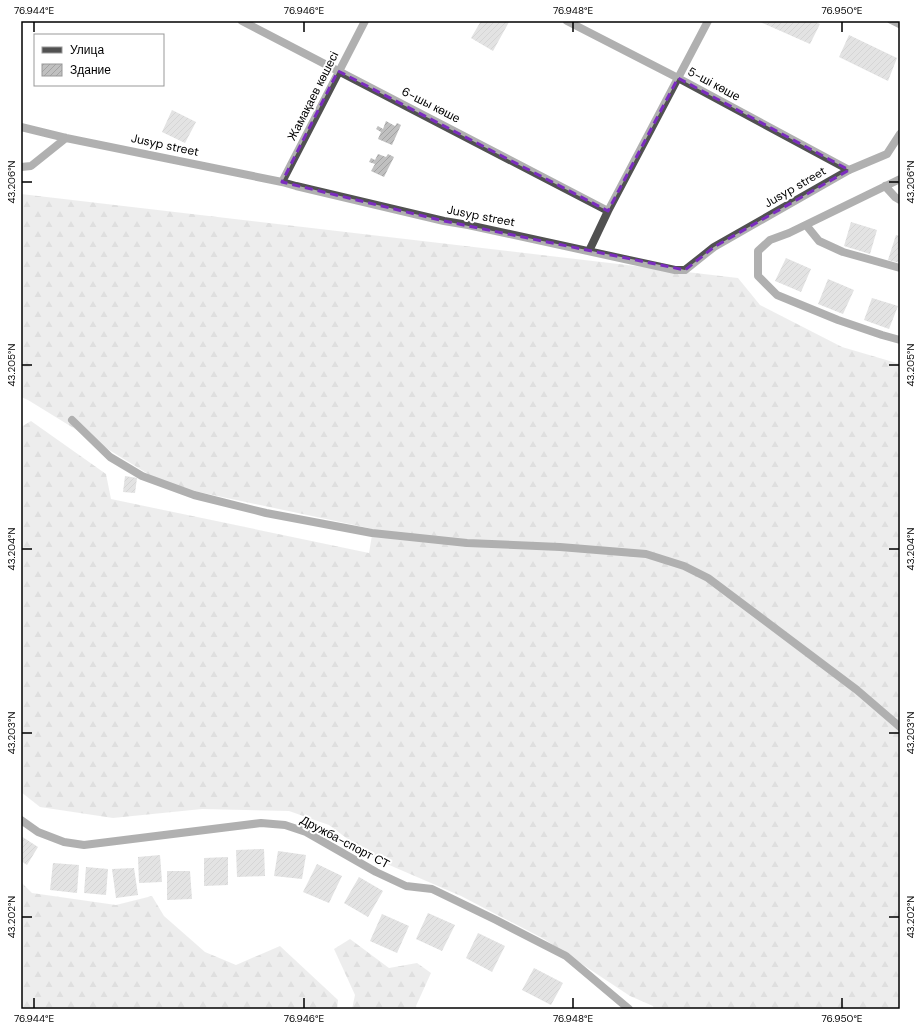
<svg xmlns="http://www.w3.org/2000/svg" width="921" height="1030" viewBox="0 0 921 1030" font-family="'DM Sans',sans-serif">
	<defs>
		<pattern id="forest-firs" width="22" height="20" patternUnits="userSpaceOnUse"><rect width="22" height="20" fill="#d8d8d8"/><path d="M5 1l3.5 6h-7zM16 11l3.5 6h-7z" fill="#b8b8b8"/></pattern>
		<pattern id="building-hatch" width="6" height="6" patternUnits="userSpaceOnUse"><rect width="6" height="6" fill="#c0c0c0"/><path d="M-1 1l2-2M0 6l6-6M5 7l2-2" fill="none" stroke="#a3a3a3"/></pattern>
	</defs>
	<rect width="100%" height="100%" fill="#fff"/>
	<path fill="url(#forest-firs)" d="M21,194L738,278L760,305L842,347L900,364V1009H654L653,1006L630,996L544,939L461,896L373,858L329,825L289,811L202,809L113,818L40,807L21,792V427L31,421L106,474L111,499L369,553L373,529L166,485L28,400L21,397Z
		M21,882L32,893L116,905L152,896L164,916L205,952L236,965L280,946L338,1000L337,1009H21Z
		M350,939L389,968L417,963L431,973L416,1006L417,1009H352L355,995L334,949Z"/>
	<path fill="url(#building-hatch)" d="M481,21H508L509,22L493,51L471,38Z
		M758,21H814L820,24L810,44Z
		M849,35L897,58L888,81L839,57Z
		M172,110L196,122L185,143L162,132Z
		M386,121L395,126L397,123L401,125L392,145L378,139L381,132L376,129L378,126L383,129Z
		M378,154L386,157L388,154L394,157L384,177L371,171L375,164L369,162L371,158L375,160Z
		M851,222L877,230L870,254L844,246Z
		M896,235L900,236V263L888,260Z
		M786,258L811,269L801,292L775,281Z
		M828,279L854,290L843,314L818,304Z
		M872,298L898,306L889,329L864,320Z
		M125,476L137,478L135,493L123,492Z
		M21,836L38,847L27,865L21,861Z
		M264,849L265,876L237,877L236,850Z
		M278,851L306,855L302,879L274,876Z
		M160,855L162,882L139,883L138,857Z
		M228,857V885L204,886V858Z
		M53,863L79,865L77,893L50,890Z
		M317,864L342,876L329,903L303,892Z
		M86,867L108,869L106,895L84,893Z
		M134,868L138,895L116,898L112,869Z
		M167,871H190L192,899L167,900Z
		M359,877L383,891L368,917L344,903Z
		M428,913L455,925L442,951L416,939Z
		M382,914L409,926L397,953L370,941Z
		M478,933L505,946L492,972L466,958Z
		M534,968L563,983L551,1005L522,990Z"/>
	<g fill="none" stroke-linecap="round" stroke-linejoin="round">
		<path stroke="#515151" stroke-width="5" d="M890,21L900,26"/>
		<path stroke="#515151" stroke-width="8" d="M242,21L608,211
			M567,21L678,78L849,170
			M21,127L66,138L282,182L296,186L444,221L468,225L675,270H685L714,247L849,170L887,154L900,134
			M21,167L31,166L66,138
			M900,179L789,233L770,240L758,251V276L777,295L838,320L882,335L900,340
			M282,182L365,21
			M885,186L895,197L900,200
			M806,225L819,241L843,252L900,268
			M589,251L608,211L708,21
			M72,420L110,457L142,476L194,495L266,513L372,533L467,543L560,547L646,554L684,566L708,578L857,690L900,727
			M21,820L38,832L64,842L84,845L261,823L285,825L306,832L376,872L406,886L432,889L496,920L566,956L629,1009"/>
	</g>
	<path d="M0 0H921V1030H0ZM338,71L608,211L678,78L849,170L714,247L685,270L444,221L282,182Z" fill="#fff" fill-opacity=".55" fill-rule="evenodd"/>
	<path fill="none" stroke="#7b2cbf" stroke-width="3" stroke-dasharray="8 5" stroke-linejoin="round" d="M338,71L608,211L678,78L849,170L714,247L685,270L444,221L282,182Z"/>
	<path fill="none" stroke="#000" stroke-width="1.5" d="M34,22V32M304,22V32M573,22V32M842,22V32M22,182H32M889,182H899M22,365H32M889,365H899M22,549H32M889,549H899M22,733H32M889,733H899M22,917H32M889,917H899M34,998V1008M304,998V1008M573,998V1008M842,998V1008"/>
	<g text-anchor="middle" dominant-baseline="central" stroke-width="4" stroke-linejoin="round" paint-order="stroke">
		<g font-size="12" fill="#000" stroke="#fff">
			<text transform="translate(714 84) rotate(28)">5-ші көше</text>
			<text transform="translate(313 96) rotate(-63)">Жамақаев көшесі</text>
			<text transform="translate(431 105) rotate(27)">6-шы көше</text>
			<text transform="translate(165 145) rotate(12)">Jusyp street</text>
			<text transform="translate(795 187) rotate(-30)">Jusyp street</text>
			<text transform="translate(481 216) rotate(11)">Jusyp street</text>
			<text transform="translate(345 842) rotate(28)">Дружба-спорт СТ</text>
		</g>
	</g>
	<rect width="921" height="1030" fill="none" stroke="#ffffff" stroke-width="44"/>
	<rect x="34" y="34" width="130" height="52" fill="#ffffff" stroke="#999999"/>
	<rect x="42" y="47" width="20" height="6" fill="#515151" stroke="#999999"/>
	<text x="70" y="54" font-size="12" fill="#000000">Улица</text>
	<rect x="42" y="64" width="20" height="12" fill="url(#building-hatch)" stroke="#999999"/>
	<text x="70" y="74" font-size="12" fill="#000000">Здание</text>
	<rect x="22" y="22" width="877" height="986" fill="none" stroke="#000" stroke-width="1.5"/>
	<g font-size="10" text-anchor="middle" fill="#000">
		<text x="34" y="14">76.944°E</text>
		<text x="304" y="14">76.946°E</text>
		<text x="573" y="14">76.948°E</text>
		<text x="842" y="14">76.950°E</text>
		<text transform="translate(11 182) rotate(-90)" y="4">43.206°N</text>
		<text transform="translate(910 182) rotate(-90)" y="4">43.206°N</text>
		<text transform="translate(11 365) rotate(-90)" y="4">43.205°N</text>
		<text transform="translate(910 365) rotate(-90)" y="4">43.205°N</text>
		<text transform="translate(11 549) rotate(-90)" y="4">43.204°N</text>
		<text transform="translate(910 549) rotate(-90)" y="4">43.204°N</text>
		<text transform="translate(11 733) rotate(-90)" y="4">43.203°N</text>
		<text transform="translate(910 733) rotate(-90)" y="4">43.203°N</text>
		<text transform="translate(11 917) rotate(-90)" y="4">43.202°N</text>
		<text transform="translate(910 917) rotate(-90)" y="4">43.202°N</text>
		<text x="34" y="1022">76.944°E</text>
		<text x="304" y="1022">76.946°E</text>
		<text x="573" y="1022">76.948°E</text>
		<text x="842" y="1022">76.950°E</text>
	</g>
</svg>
